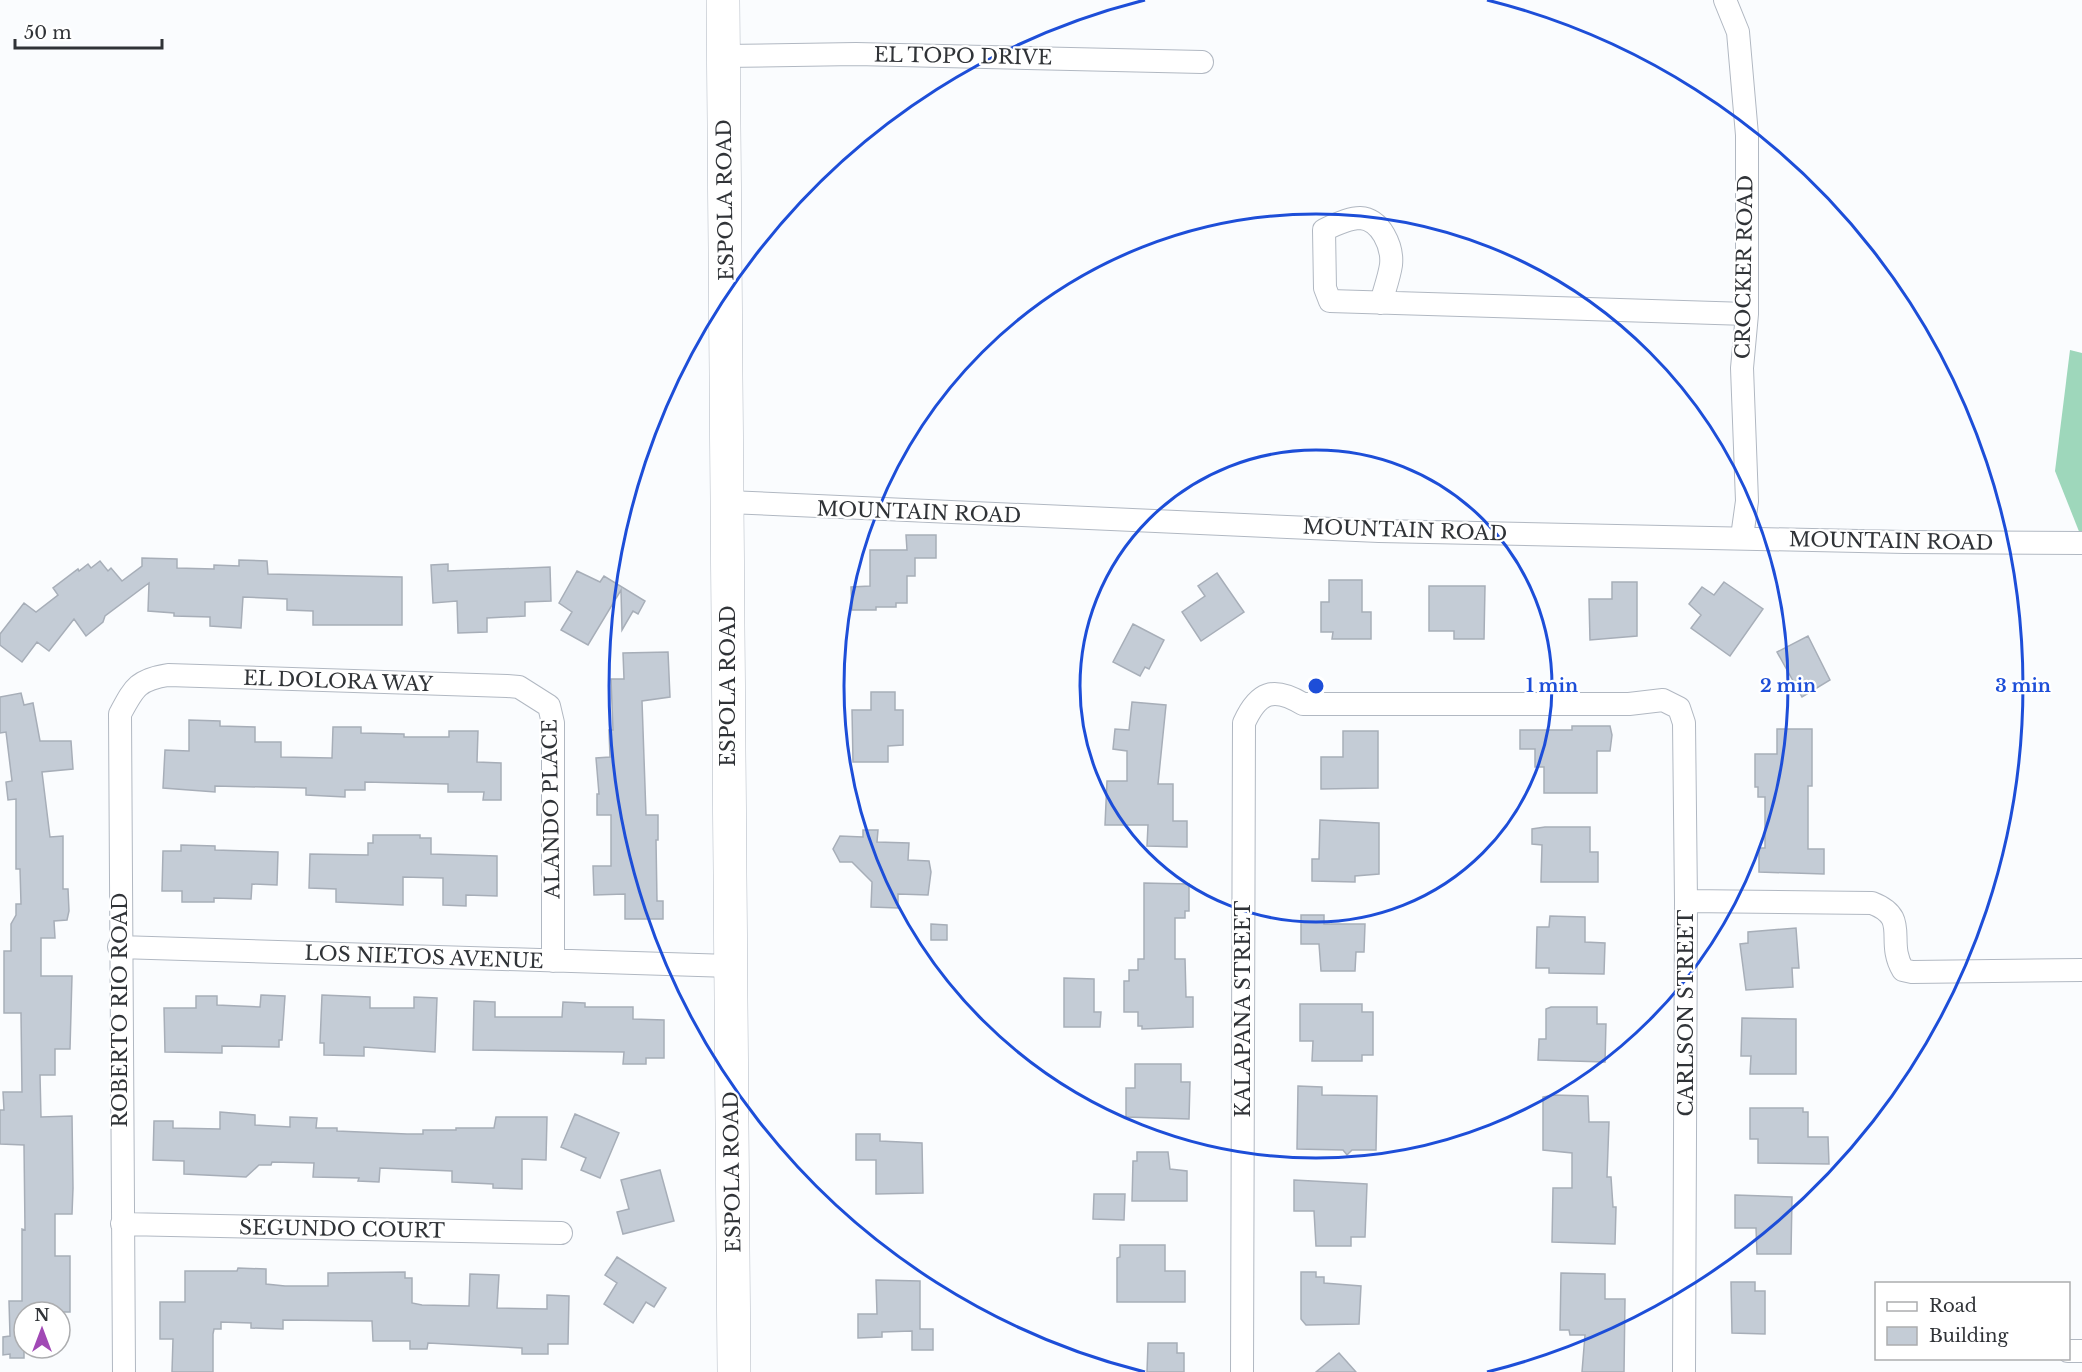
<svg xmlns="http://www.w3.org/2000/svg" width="2082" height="1372" viewBox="0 0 2082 1372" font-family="'Libre Baskerville',serif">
	<rect width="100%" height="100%" fill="#fafcfe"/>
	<path fill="#9ed7bb" d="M2070 350 2082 353V539L2055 471Z"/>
	<path fill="#c4ccd6" stroke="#a7aeb8" stroke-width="1.5" d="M906 535H936V558H915V576H907V603H896V607H876V610H852L851 587 870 586V550H907Z
		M142 558 177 559V568L214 569V565L239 566V560L267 561 268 574 402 577V625H313V611L287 610V599L243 597 241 628 210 626V617L174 616V613L148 611 149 583 105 616 103 622 86 636 74 619 49 651 37 642 22 662 0 645V634L24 603 36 612 58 595 53 588 78 569 79 571 88 564 91 568 100 561 108 571 111 568 122 581 142 566Z
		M448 564V571L550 567 551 601 525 602V616L487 618V632L458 633 457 601 433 603 431 565Z
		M577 571 600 582 604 576 645 601 638 614 633 611 622 630 621 590 588 645 561 630 572 612 559 603Z
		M1217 573 1244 612 1201 641 1182 612 1205 596 1198 586Z
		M1329 580H1362V612H1371V639H1332L1333 632H1321V602H1329Z
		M1612 582H1637V636L1590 640 1589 599H1612Z
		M1724 582 1763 609 1730 656 1691 628 1701 615 1689 604 1702 587 1714 595Z
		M1429 586H1485L1484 639H1454V631H1429Z
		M1133 624 1164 640 1149 669 1145 667 1140 676 1113 662Z
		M1808 636 1830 680 1802 697 1777 652Z
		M668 652 670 697 642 701 646 815H658V840H656L657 901H663V919H625V894L594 895 593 866H611V815H597V794H599L596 758 610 757 609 730H613L611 679H624L623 653Z
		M871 692H895V710H903V745L888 746V762H853L852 710H871Z
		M21 693 24 705 33 703 40 741H71L73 769 42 772 50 837 63 836V889H68L69 911 67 920 54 921 55 938H41V976H72L70 1049H55V1075H40L41 1117 72 1116 73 1188 72 1214H55V1256H70V1312H24V1358H10V1354L3 1355V1337L10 1336 9 1301H22V1229L25 1230 24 1145 0 1144V1110H4L3 1092H22L21 1013H4V951H11V924L16 915V904H21L20 869H16V799L8 800 6 782 12 781 6 732 0 733V697Z
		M1132 702 1166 705 1158 784H1173V821H1187V847L1147 846 1148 825H1105L1107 781H1127V751L1113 749 1115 729 1129 730Z
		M189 720 220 721V726L255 727V742H281V757L332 758 333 727H361V733L404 734V737H449V731H478L477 762 501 763V800H483L484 792H448V784L365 782V790H345V797L306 795V788L215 786V792L163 788 165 750 189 751Z
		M1572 726H1610L1612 735 1610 751H1597V793H1544V767H1535V749H1520V730H1572Z
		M1777 729H1812V786H1808V849H1824V874L1759 872V848H1765V797H1758V787H1755V754H1777Z
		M1343 731H1378V788L1321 789V757H1343Z
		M1320 820 1379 823V874L1355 876V882L1312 881V859H1319Z
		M1545 827H1590V852H1598V882H1541L1542 845 1532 844V829Z
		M863 830H878L877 842 909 843 908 860 929 861 931 872 928 895 898 894V908L871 907 872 882 852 862H840L833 849 840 836 863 837Z
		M373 835H420V838H431V854L497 856V896L466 895V906L443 905V878L403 877V905L336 902V889L309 888 310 854 368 855V843H373Z
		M181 845 215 846V850L278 852 277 885 252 884 251 899 214 898V902H182V891H162L163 851H181Z
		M1144 883 1189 884V911H1185V918H1175V959H1185L1186 997H1193V1027L1142 1029V1026H1138V1012H1124V981H1129V970H1138V959H1144Z
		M1301 915H1324V924H1365L1364 952H1356L1355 971H1321L1319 944H1301Z
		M1550 916 1585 917V942L1605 943 1604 974 1549 973V968H1536L1537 927H1549Z
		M931 924 947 925V940H931Z
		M1796 928 1799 968H1792L1793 987 1746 990 1740 944 1748 943V932Z
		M1064 978 1094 979V1012H1101L1100 1027H1064Z
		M261 995 285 996 282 1040H279V1047L222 1046V1053L165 1052 164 1008H196V996H217V1005L260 1007Z
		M322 995 370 997V1008H414V997L437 998 435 1052 364 1047V1056L324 1055V1043H320Z
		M474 1001 495 1002V1017H562L563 1002 585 1003V1007H633V1019L664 1020V1058H646V1064H623L624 1052 473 1050Z
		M1300 1004H1362V1012H1373V1055H1362V1061H1312L1313 1041H1300Z
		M1551 1007H1597V1024H1606L1605 1062 1538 1060 1539 1039H1546V1009Z
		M1742 1018 1796 1019V1074H1750L1751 1056H1741Z
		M1135 1064H1181V1082H1190L1189 1119 1126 1117V1088H1135Z
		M1298 1086 1322 1087V1095L1377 1096 1376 1150H1352L1347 1155 1343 1150 1297 1149Z
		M1553 1095 1588 1096 1589 1122H1609L1607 1177H1611L1613 1207H1616L1615 1244 1552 1242 1553 1188H1572V1153L1543 1150V1097Z
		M1750 1108H1803V1112H1808V1137H1828L1829 1164 1758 1163V1139H1750Z
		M220 1112 255 1115V1125L290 1127V1117L317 1118 316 1128H337V1131L407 1134H423V1130H456V1128H494L496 1117H547L546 1160 522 1159V1189L493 1188V1184L452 1182V1171L380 1168 379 1182 358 1181 359 1178 313 1177 314 1163 272 1162 271 1165H259L246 1177 184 1174V1161L153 1160 154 1121H173V1128L220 1129Z
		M575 1114 619 1133 600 1178 581 1170 586 1158 561 1147Z
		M856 1134H880V1141L922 1143 923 1193 876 1194V1160H856Z
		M1137 1152H1168L1170 1169 1187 1171V1201H1132L1133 1161H1137Z
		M660 1170 674 1221 623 1234 617 1212 629 1209 621 1180Z
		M1294 1180 1367 1184 1365 1237H1351V1246H1316L1314 1211H1294Z
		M1094 1194H1125L1124 1220 1093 1219Z
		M1735 1195 1792 1197 1791 1254H1757L1756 1228H1735Z
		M1120 1245H1165V1271H1185V1302H1117V1258L1120 1257Z
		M617 1257 666 1288 654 1307 646 1302 633 1323 604 1304 617 1283 605 1275Z
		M238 1268 266 1269V1284L285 1286H328V1273L405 1272V1278H412V1303L422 1305 469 1306 470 1274 499 1275 497 1308 547 1309V1295L569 1296 568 1344H548V1354H522V1348L428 1343 427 1349H410V1341H373L372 1321 283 1320V1329L251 1328V1323L221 1322V1329H214L213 1334V1372H172L173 1339H160V1302H185V1271H237Z
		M1301 1272H1316V1277H1324V1283L1361 1286 1359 1324 1306 1325 1301 1319Z
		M1561 1273 1605 1274V1299H1625L1624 1372H1582L1585 1335H1570L1569 1330H1560Z
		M876 1280 920 1281V1329H933V1350H912V1331L882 1332V1337L858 1338V1314H877Z
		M1731 1282H1755V1291H1765V1334L1732 1333Z
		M1148 1343H1177V1353H1184V1372H1147Z
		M1339 1353 1356 1372H1316Z"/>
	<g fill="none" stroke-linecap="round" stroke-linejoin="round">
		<g stroke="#b1b8c2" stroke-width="24">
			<path id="minor" d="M1725 0 1738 32 1747 135V314L1742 368 1747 501 1742 537
				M723 56 856 54 1202 62
				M1381 303C1384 291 1389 278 1391 265 1393 247 1381 219 1360 218 1349 218 1334 225 1324 230L1325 288 1330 301 1747 314
				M728 502 1379 531 1905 542 2082 543
				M1686 901 1872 903C1911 918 1885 940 1903 970L1912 972 2082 970
				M119 947 730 966
				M122 1224 561 1233
				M2068 1351H2082
				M124 1372 120 714C134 688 137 680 168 675L507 686 519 687 549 706 553 723V961
				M1242 1372 1244 723C1258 692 1273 686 1303 704H1629L1663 700 1679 708 1684 723 1686 901 1684 1372"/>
		</g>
		<g stroke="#b1b8c2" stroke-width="34">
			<path id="secondary" d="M723 0 734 1372"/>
		</g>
		<use href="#minor" stroke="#fff" stroke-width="22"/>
		<use href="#secondary" stroke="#fff" stroke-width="33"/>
	</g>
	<g fill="none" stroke="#1d4ed8" stroke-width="3">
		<circle cx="1316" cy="686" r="236"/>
		<circle cx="1316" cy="686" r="472"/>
		<path d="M1145 1372A707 707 0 0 1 1145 0M1487 0A707 707 0 0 1 1487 1372"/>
	</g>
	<g text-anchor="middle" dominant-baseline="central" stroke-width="4.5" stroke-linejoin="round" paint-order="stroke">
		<g font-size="20" fill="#303337" stroke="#fff">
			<text transform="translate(963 56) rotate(1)">EL TOPO DRIVE</text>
			<text transform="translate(725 200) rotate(-91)">ESPOLA ROAD</text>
			<text transform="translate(1744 267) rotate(-89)">CROCKER ROAD</text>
			<text transform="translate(919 512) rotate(2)">MOUNTAIN ROAD</text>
			<text transform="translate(1405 530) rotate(2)">MOUNTAIN ROAD</text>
			<text transform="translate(1891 541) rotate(1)">MOUNTAIN ROAD</text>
			<text transform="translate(338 681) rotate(2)">EL DOLORA WAY</text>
			<text transform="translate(728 686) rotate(-90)">ESPOLA ROAD</text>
			<text transform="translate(551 809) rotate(-91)">ALANDO PLACE</text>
			<text transform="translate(424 957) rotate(2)">LOS NIETOS AVENUE</text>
			<text transform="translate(1243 1009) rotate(-90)">KALAPANA STREET</text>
			<text transform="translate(120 1010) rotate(-90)">ROBERTO RIO ROAD</text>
			<text transform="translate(1686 1013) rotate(-90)">CARLSON STREET</text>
			<text transform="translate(732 1172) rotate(-91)">ESPOLA ROAD</text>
			<text transform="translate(342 1229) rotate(1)">SEGUNDO COURT</text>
		</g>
	</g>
	<circle cx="1316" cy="686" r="9" fill="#1d4ed8" stroke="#fff" stroke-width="3"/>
	<g font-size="18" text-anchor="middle" font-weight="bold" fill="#1d4ed8" stroke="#fff" stroke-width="4.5" stroke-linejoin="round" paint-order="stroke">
		<text x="1552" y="692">1 min</text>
		<text x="1788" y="692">2 min</text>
		<text x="2023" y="692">3 min</text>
	</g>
	<rect x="1875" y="1282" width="195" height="78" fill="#ffffff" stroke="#acadaf" stroke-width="1.5"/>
	<rect x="1887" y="1302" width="30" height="9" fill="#ffffff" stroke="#acadaf" stroke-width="1.5"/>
	<text x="1929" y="1312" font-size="18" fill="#303337">Road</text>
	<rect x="1887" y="1327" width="30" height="18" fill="#c4ccd6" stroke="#acadaf" stroke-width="1.5"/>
	<text x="1929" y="1342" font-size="18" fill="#303337">Building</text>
	<g transform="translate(42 1330)"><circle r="28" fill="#ffffff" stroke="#acadaf" stroke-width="1.5"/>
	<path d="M0-4.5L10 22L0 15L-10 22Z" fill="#a149b5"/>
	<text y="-9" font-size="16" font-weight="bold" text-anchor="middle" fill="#303337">N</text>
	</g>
	<path d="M15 39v9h147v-9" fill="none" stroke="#303337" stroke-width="3"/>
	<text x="24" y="39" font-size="18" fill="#303337" stroke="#ffffff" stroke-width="4.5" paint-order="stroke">50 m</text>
</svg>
